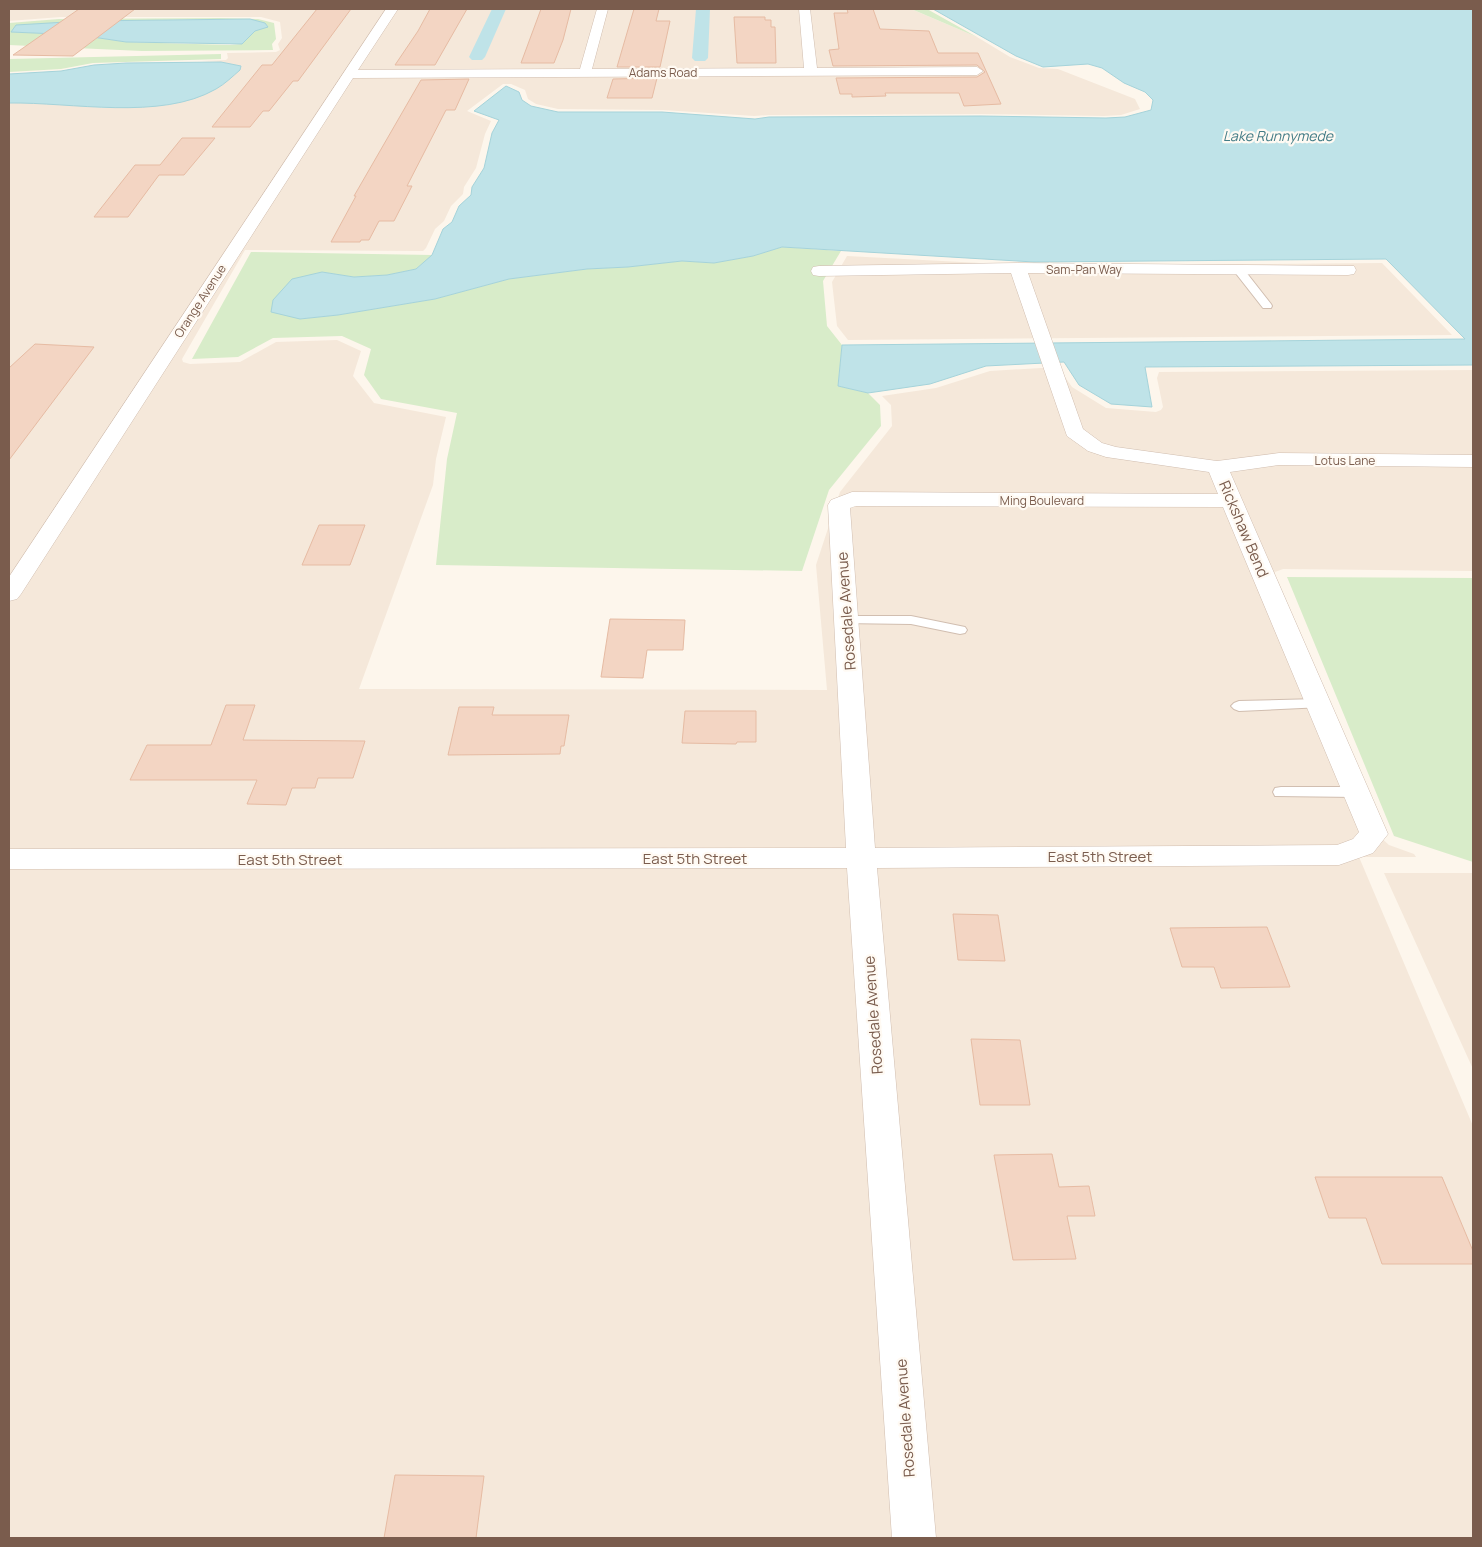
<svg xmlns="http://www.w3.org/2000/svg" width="1482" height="1547" viewBox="0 0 1482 1547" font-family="Manrope,sans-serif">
	<rect width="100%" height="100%" fill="#fdf6ec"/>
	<path fill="#f5e8da" d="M9 9H911L977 37 1010 57 1039 68 1058 69 1135 99 1140 109 1121 115 1104 116 980 114 769 115 754 116 663 110 558 109 536 104 528 99 525 90 511 84H503L467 111 491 121 485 134 476 168 464 187 463 194 451 206 444 221 435 229 426 248 423 251 245 250 182 359 183 362 190 364 240 362 276 342 337 340 361 351 353 376 374 403 446 417 436 459 433 485 359 689 827 690 816 565 840 492 892 426 891 405 882 396 936 388 990 371 1058 367 1072 387 1106 408 1156 412 1161 410 1163 407 1157 378 1159 372 1473 370V571L1283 569 1275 572V576L1379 836 1389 845 1414 854 1416 857H1359L1473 1126V1538H9V103L40 102 104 108 169 105 190 100 216 89 240 70 241 66 221 62 201 61 226 60 228 58 227 53 276 52 280 50 278 44 282 38 280 22 261 17H61L9 21Z
		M847 256 1035 266 1382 263 1452 335 848 340 837 326 832 282Z
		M1384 873H1473V1069Z"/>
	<path fill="#d8ecc9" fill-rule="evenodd" d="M911 9H927L977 37 916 11Z
		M220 18 258 19 274 23 276 39 272 44 273 50 142 51 9 45V23L59 19ZM227 19H250L255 31 242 44 230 45 126 42 79 35 12 32 83 21Z
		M221 54V59L93 63 61 69 9 72V59Z
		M782 247 841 251 823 281 827 326 842 345 838 386 868 393 880 405 881 426 829 490 802 571 436 565 447 459 457 413 381 399 364 375 371 349 342 336 273 338 238 357 192 359 251 252 432 255 416 269 387 275 354 277 322 272 300 319 338 315 435 299 509 279 587 269 628 267 682 261 714 263 753 256Z
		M1287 577 1473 578V862L1394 836Z"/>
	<path fill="#bfe3e8" stroke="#a5d3da" d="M933 9H1473V365L1145 367 1152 407 1111 404 1079 385 1064 362 986 366 930 384 868 393 838 386 842 345 1465 339 1386 259 1034 262 782 247 753 256 714 263 682 261 628 267 587 269 509 279 435 299 338 315 300 319 271 312 273 300 292 279 322 272 354 277 387 275 416 269 432 255 443 229 452 222 459 206 471 195 472 187 484 168 492 133 499 120 474 111 506 86 519 92 522 100 531 106 558 112H662L755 119 769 117 981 116 1106 118 1125 117 1151 110 1153 100 1145 92 1124 83 1102 68 1088 64 1043 67 1016 56Z
		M250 19 265 23 268 27 255 31 242 44 126 42 79 35 11 32 16 25 83 21Z
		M221 62 241 66 240 70C233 76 225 84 216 89 161 121 71 102 9 103V74L61 71 94 65 126 63Z"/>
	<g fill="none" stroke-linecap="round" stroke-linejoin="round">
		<path fill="#bfe3e8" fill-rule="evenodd" d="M492 9H506L485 57 482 60H472L469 57Z
			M696 9H710L708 58 705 61H695L692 58Z"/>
	</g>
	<path fill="#f3d5c3" stroke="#e6bba3" d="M79 9H135L73 56 13 55Z
		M317 9H351L298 81H293L269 111H263L250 127H212L262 65H272Z
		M430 9H467L435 65H395L418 31Z
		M541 9H571L563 40 554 63H521Z
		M634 9H659L656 21H670L660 67H617Z
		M847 9H873L880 29 929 31 938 53H978L1001 104 964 106 959 93H885L886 96 852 97V94H840L836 78 977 77 985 72 977 65 833 66 829 50 839 49 834 13H848Z
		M734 17H765V20H771V27H775L776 63H737Z
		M657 78 652 98H607L613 79Z
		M469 79 455 110H446L407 186H412L394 221H379L369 240H361L360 242H331L356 196H354L421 80Z
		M182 138H215L184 175H159L128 217H94L135 165H160Z
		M35 344 94 347 9 460V368Z
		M319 525H365L350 565H302Z
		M610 619 685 620 683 650H647L643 678 601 677Z
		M226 705H255L243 740 365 741 353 778H318L315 788H292L286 805 247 804 257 780H130L147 745H211Z
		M459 707H494L492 715H569L564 746H561L560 754 448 755Z
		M685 711H756V742H737L736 744 682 743Z
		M953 914 998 915 1005 961 958 960Z
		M1267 927 1290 987 1221 988 1214 967H1182L1170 928Z
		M971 1039 1020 1040 1030 1105H980Z
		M1052 1154 1059 1187 1089 1186 1095 1216H1067L1076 1259 1013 1260 994 1155Z
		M1315 1177H1442L1473 1251V1264H1382L1366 1218H1329Z
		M395 1475 484 1476 476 1538H384Z"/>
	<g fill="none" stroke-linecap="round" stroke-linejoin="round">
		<g stroke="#d1beb0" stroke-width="2">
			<path id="lane" d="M1238 266 1242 267 1271 304 1272 306 1271 308H1263L1234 271 1233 269Z
				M846 616H911L965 627 967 630 965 633 960 634 911 624 841 623 839 620 841 617Z
				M1318 699 1323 701 1326 704 1323 707 1239 711 1234 709 1231 706 1234 703 1239 701Z
				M1281 787H1356L1362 788 1364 792 1362 796 1356 797 1275 796 1273 792 1275 788Z"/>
		</g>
		<g stroke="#d1beb0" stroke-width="1">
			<path id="street" d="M386 9H398L358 70 580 69 597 9H608L592 69 804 68 799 9H810L817 68 977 67 983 71 977 75 353 78 21 594 17 599 9 601V577Z
				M1018 263 1354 266 1356 270 1354 274 1348 275 1028 273 1083 429 1102 443 1116 447 1217 461 1279 453 1473 455V467L1279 465 1230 472 1388 834 1373 853 1339 865 877 868 936 1538H892L847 868 9 869V849L846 848 828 505 831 500 852 492 1218 494 1209 472 1106 457 1088 451 1067 436 1011 273 819 276 813 275 811 271 813 267 819 266ZM856 506 1223 507 1359 832 1353 839 1337 845 875 848 850 508Z"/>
		</g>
		<use href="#lane" fill="#fff" fill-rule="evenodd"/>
		<use href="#street" fill="#fff" fill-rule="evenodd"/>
	</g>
	<g text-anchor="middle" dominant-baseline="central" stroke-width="4.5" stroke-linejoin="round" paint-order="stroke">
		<g font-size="12" fill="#7a5c4d" stroke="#fffaf3">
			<text x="663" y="72">Adams Road</text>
			<text x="1084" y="269">Sam-Pan Way</text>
			<text transform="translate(200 301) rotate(-57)">Orange Avenue</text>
			<text x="1345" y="460">Lotus Lane</text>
			<text x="1042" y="500">Ming Boulevard</text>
		</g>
		<g font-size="14" font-style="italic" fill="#437c86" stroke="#fffaf3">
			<text x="1278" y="135">Lake Runnymede</text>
		</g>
		<g font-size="15" fill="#7a5c4d" stroke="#fffaf3">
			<text transform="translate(1244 529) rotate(67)">Rickshaw Bend</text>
			<text transform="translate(846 611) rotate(-94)">Rosedale Avenue</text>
			<text x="1100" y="856">East 5th Street</text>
			<text x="695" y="858">East 5th Street</text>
			<text x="290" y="859">East 5th Street</text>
			<text transform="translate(873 1015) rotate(-94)">Rosedale Avenue</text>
			<text transform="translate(905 1418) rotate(-94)">Rosedale Avenue</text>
		</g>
	</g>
	<rect width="1482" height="1547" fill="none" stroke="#7a5c4d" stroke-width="20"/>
</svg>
